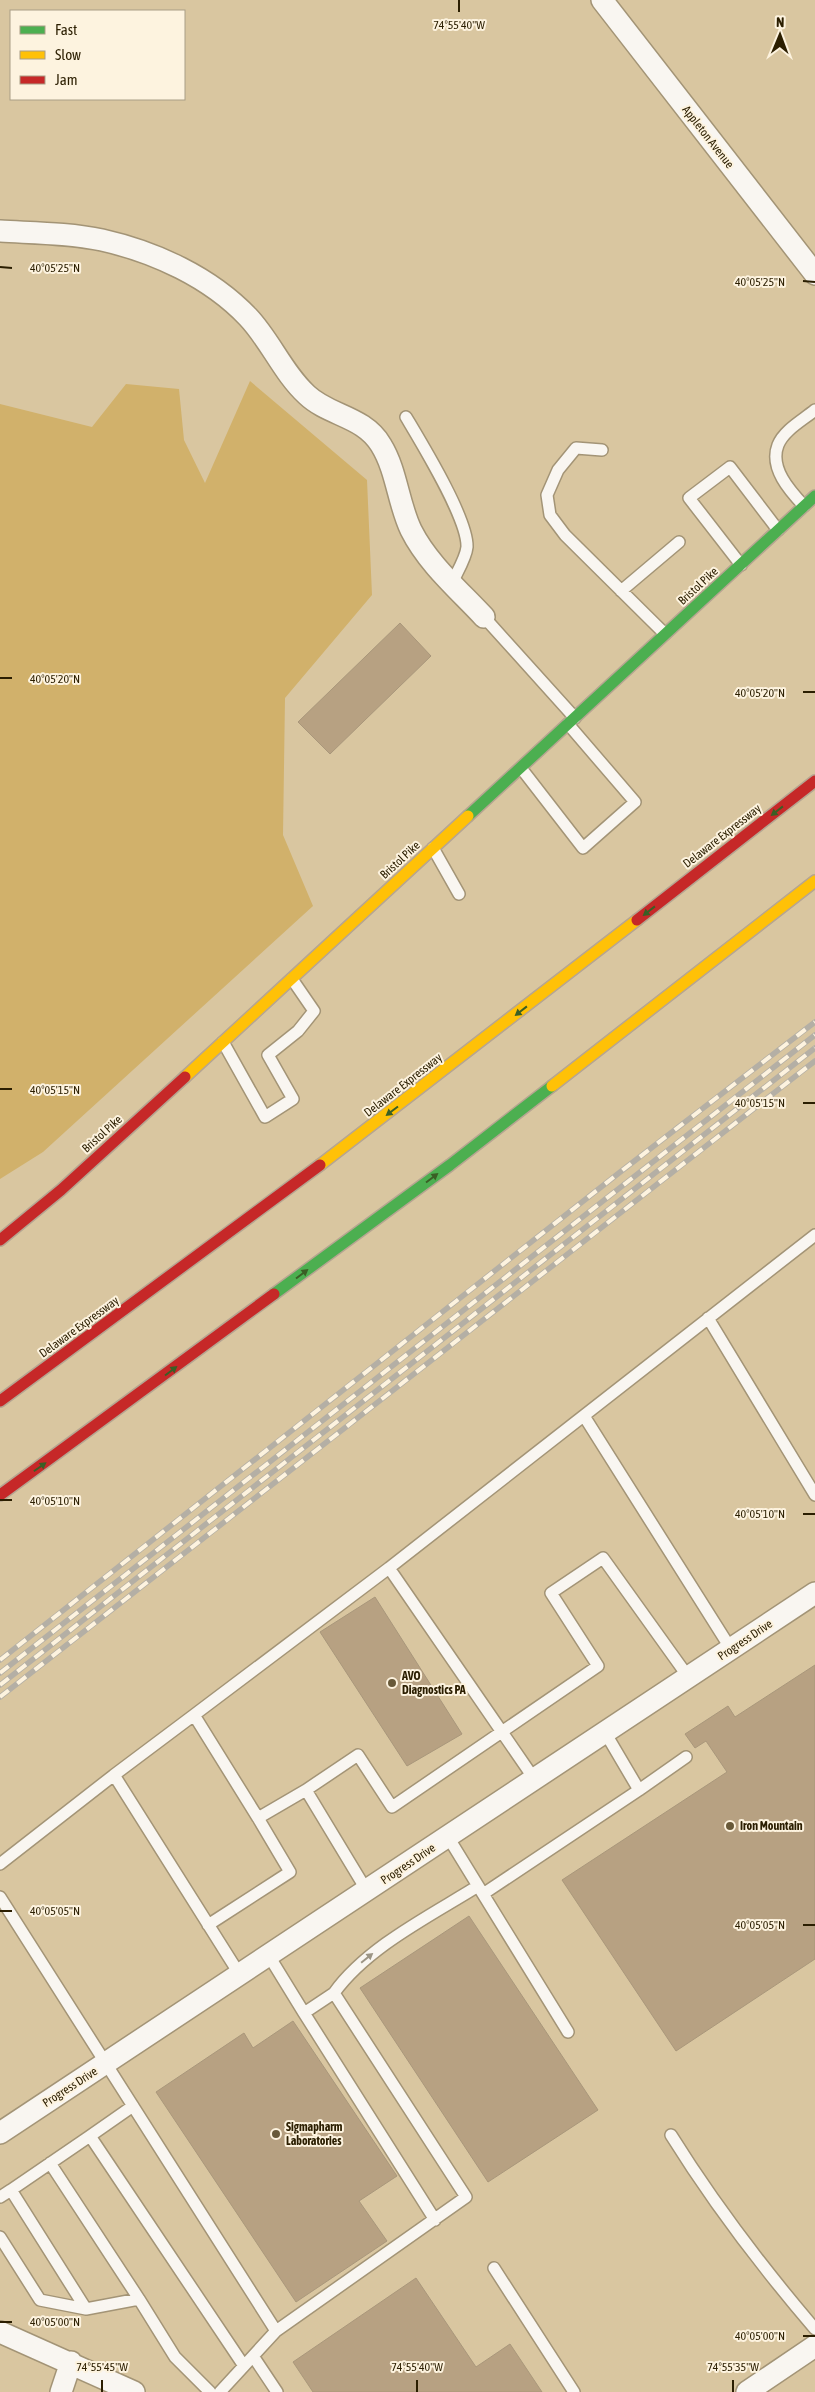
<svg xmlns="http://www.w3.org/2000/svg" width="815" height="2392" viewBox="0 0 815 2392" font-family="'Asap Condensed',sans-serif">
	<rect width="100%" height="100%" fill="#d9c6a0"/>
	<path fill="#d1b16b" d="M250 381 367 480 372 595 285 698 283 835 313 906 43 1152 0 1179V404L92 427 126 384 179 389 184 440 205 483Z"/>
	<path fill="#b7a182" stroke="#a9977b" d="M400 623 431 656 330 754 298 722Z
		M375 1597 462 1734 407 1766 320 1632Z
		M815 1665V1959L676 2051 562 1880 727 1772 706 1741 695 1748 685 1734 728 1706 735 1717Z
		M469 1916 598 2110 488 2182 360 1988Z
		M293 2021 397 2176 359 2201 387 2241 296 2302 156 2092 244 2033 253 2048Z
		M416 2278 476 2367 510 2344 542 2392H313L293 2362Z"/>
	<g fill="none" stroke-linecap="round" stroke-linejoin="round">
		<g stroke="#a39476" stroke-width="14">
			<path id="lane" d="M406 417C422 444 468 519 467 547 466 558 457 572 452 583
				M602 450 576 448 558 470 547 495 550 515 565 535 665 634
				M804 506C790 491 769 468 778 445 784 430 803 420 815 410
				M741 565 689 498 730 467 778 530
				M621 591 679 542
				M484 617 575 718
				M521 768 583 848 635 802 568 724
				M433 848 459 894
				M223 1042 265 1117 293 1099 268 1055 298 1031 314 1011 292 979
				M708 1318 815 1495
				M584 1416 731 1649
				M194 1715 389 1568
				M535 1780 389 1568 815 1235
				M639 1790 686 1757
				M448 1837 483 1894 639 1790 606 1734
				M0 1864 114 1775
				M367 1891 306 1790 358 1755 392 1807 598 1666 551 1593 603 1558 689 1678
				M483 1894 568 2032
				M0 1897 276 2331 220 2392
				M208 1925 290 1872 258 1818
				M269 1956 304 2013 334 1993 466 2197 276 2331
				M240 1975 114 1775 194 1715 258 1818 306 1790
				M334 1993C367 1947 430 1916 478 1886
				M304 2013 435 2220
				M133 2106 90 2136 244 2366
				M671 2135C714 2204 762 2267 815 2329
				M90 2136 11 2190 86 2309 139 2299 175 2357 210 2392
				M50 2163 139 2299
				M0 2197 11 2190
				M0 2237 40 2300 86 2309
				M494 2268 574 2392
				M253 2356 277 2392"/>
		</g>
		<g stroke="#a39476" stroke-width="24">
			<path id="street" d="M602 0 815 274
				M0 231C34 233 69 233 102 240 155 252 210 277 248 317 270 340 283 373 307 395 329 416 364 416 381 445 397 471 398 503 411 530 428 564 459 590 484 617
				M0 2133 815 1593
				M0 2332 134 2392
				M61 2392 71 2362
				M747 2392 815 2346"/>
		</g>
		<g stroke="#b6a591" stroke-width="14">
			<path id="fast" d="M468 816 815 496
				M274 1294 450 1165 552 1086"/>
		</g>
		<g stroke="#b6a591" stroke-width="14">
			<path id="slow" d="M185 1077 468 816
				M552 1086 815 881
				M320 1165 637 920"/>
		</g>
		<g stroke="#b6a591" stroke-width="14">
			<path id="jam" d="M637 920 815 781
				M0 1240 61 1190 185 1077
				M0 1401 320 1165
				M0 1495 274 1294"/>
		</g>
		<use href="#lane" stroke="#f9f6f1" stroke-width="11"/>
		<use href="#street" stroke="#f9f6f1" stroke-width="21"/>
		<use href="#fast" stroke="#4caf50" stroke-width="11"/>
		<use href="#slow" stroke="#ffc107" stroke-width="11"/>
		<use href="#jam" stroke="#c62828" stroke-width="11"/>
		<g stroke="#b4afa5" stroke-width="5.5">
			<path id="rail" d="M0 1660 624 1169 815 1022
				M0 1673 815 1035
				M0 1685 815 1048
				M0 1697 815 1061"/>
		</g>
		<use href="#rail" stroke="#fdf3df" stroke-width="4" stroke-dasharray="11" stroke-linecap="butt"/>
	</g>
	<defs><path id="oneway-solid" d="M-6-.8H1V-3.2L6.5 0L1 3.2V.8H-6Z" transform="scale(1.25)"/></defs>
	<g fill="#3a5f25">
		<use href="#oneway-solid" transform="translate(777 811) rotate(142)"/>
		<use href="#oneway-solid" transform="translate(649 911) rotate(142)"/>
		<use href="#oneway-solid" transform="translate(521 1011) rotate(142)"/>
		<use href="#oneway-solid" transform="translate(392 1111) rotate(143)"/>
		<use href="#oneway-solid" transform="translate(432 1178) rotate(-37)"/>
		<use href="#oneway-solid" transform="translate(302 1274) rotate(-37)"/>
		<use href="#oneway-solid" transform="translate(171 1371) rotate(-37)"/>
		<use href="#oneway-solid" transform="translate(40 1467) rotate(-35)"/>
	</g>
	<use fill="#9c9585" href="#oneway-solid" transform="translate(367 1958) rotate(-39)"/>
	<path fill="none" stroke="#2b1e01" stroke-width="2" d="M459 12V0M0 267 12 268M803 281 815 282M0 678H12M803 692H815M0 1089H12M803 1103H815M0 1500H12M803 1514H815M0 1911H12M803 1925H815M0 2322H12M803 2336H815M102 2392V2380M417 2392V2380M733 2392V2380"/>
	<g fill="#685939" stroke="#fdf3df" stroke-width="2">
		<circle cx="392" cy="1683" r="5"/>
		<circle cx="730" cy="1826" r="5"/>
		<circle cx="276" cy="2134" r="5"/>
	</g>
	<g text-anchor="middle" dominant-baseline="central" stroke-width="4" stroke-linejoin="round" paint-order="stroke">
		<g font-size="12" fill="#2b1e01" stroke="#fdf3df">
			<text transform="translate(708 137) rotate(52)">Appleton Avenue</text>
			<text transform="translate(698 586) rotate(-43)">Bristol Pike</text>
			<text transform="translate(722 836) rotate(-38)">Delaware Expressway</text>
			<text transform="translate(400 860) rotate(-43)">Bristol Pike</text>
			<text transform="translate(403 1085) rotate(-38)">Delaware Expressway</text>
			<text transform="translate(102 1134) rotate(-42)">Bristol Pike</text>
			<text transform="translate(79 1327) rotate(-36)">Delaware Expressway</text>
			<text transform="translate(745 1640) rotate(-34)">Progress Drive</text>
			<text transform="translate(408 1864) rotate(-34)">Progress Drive</text>
			<text transform="translate(70 2087) rotate(-33)">Progress Drive</text>
		</g>
		<g font-size="12" font-weight="bold" fill="#2b1e01" stroke="#fdf3df" text-anchor="start">
			<text x="402" y="1676">AVO<tspan x="402" dy="14">Diagnostics PA</tspan></text>
			<text x="740" y="1826">Iron Mountain</text>
			<text x="286" y="2127">Sigmapharm<tspan x="286" dy="14">Laboratories</tspan></text>
		</g>
	</g>
	<g font-size="12" text-anchor="middle" fill="#2b1e01" stroke="#fdf3df" stroke-width="4" stroke-linejoin="round" paint-order="stroke">
		<text x="459" y="29">74°55'40"W</text>
		<text x="55" y="272">40°05'25"N</text>
		<text x="760" y="286">40°05'25"N</text>
		<text x="55" y="683">40°05'20"N</text>
		<text x="760" y="697">40°05'20"N</text>
		<text x="55" y="1094">40°05'15"N</text>
		<text x="760" y="1107">40°05'15"N</text>
		<text x="55" y="1505">40°05'10"N</text>
		<text x="760" y="1518">40°05'10"N</text>
		<text x="55" y="1915">40°05'05"N</text>
		<text x="760" y="1929">40°05'05"N</text>
		<text x="55" y="2326">40°05'00"N</text>
		<text x="760" y="2340">40°05'00"N</text>
		<text x="102" y="2371">74°55'45"W</text>
		<text x="417" y="2371">74°55'40"W</text>
		<text x="733" y="2371">74°55'35"W</text>
	</g>
	<rect x="10" y="10" width="175" height="90" fill="#fdf3df" stroke="#a99e86"/>
	<rect x="20" y="26" width="25" height="8" fill="#4caf50" stroke="#a99e86"/>
	<text x="55" y="35" font-size="15" fill="#2b1e01">Fast</text>
	<rect x="20" y="51" width="25" height="8" fill="#ffc107" stroke="#a99e86"/>
	<text x="55" y="60" font-size="15" fill="#2b1e01">Slow</text>
	<rect x="20" y="76" width="25" height="8" fill="#c62828" stroke="#a99e86"/>
	<text x="55" y="85" font-size="15" fill="#2b1e01">Jam</text>
	<g transform="translate(780 35) rotate(1)" stroke="#fdf3df" stroke-width="4" paint-order="stroke">
	<path d="M0-4L9 19L0 12L-9 19Z" fill="#2b1e01"/>
	<text y="-8" font-size="14" font-weight="bold" text-anchor="middle" fill="#2b1e01">N</text>
	</g>
</svg>
